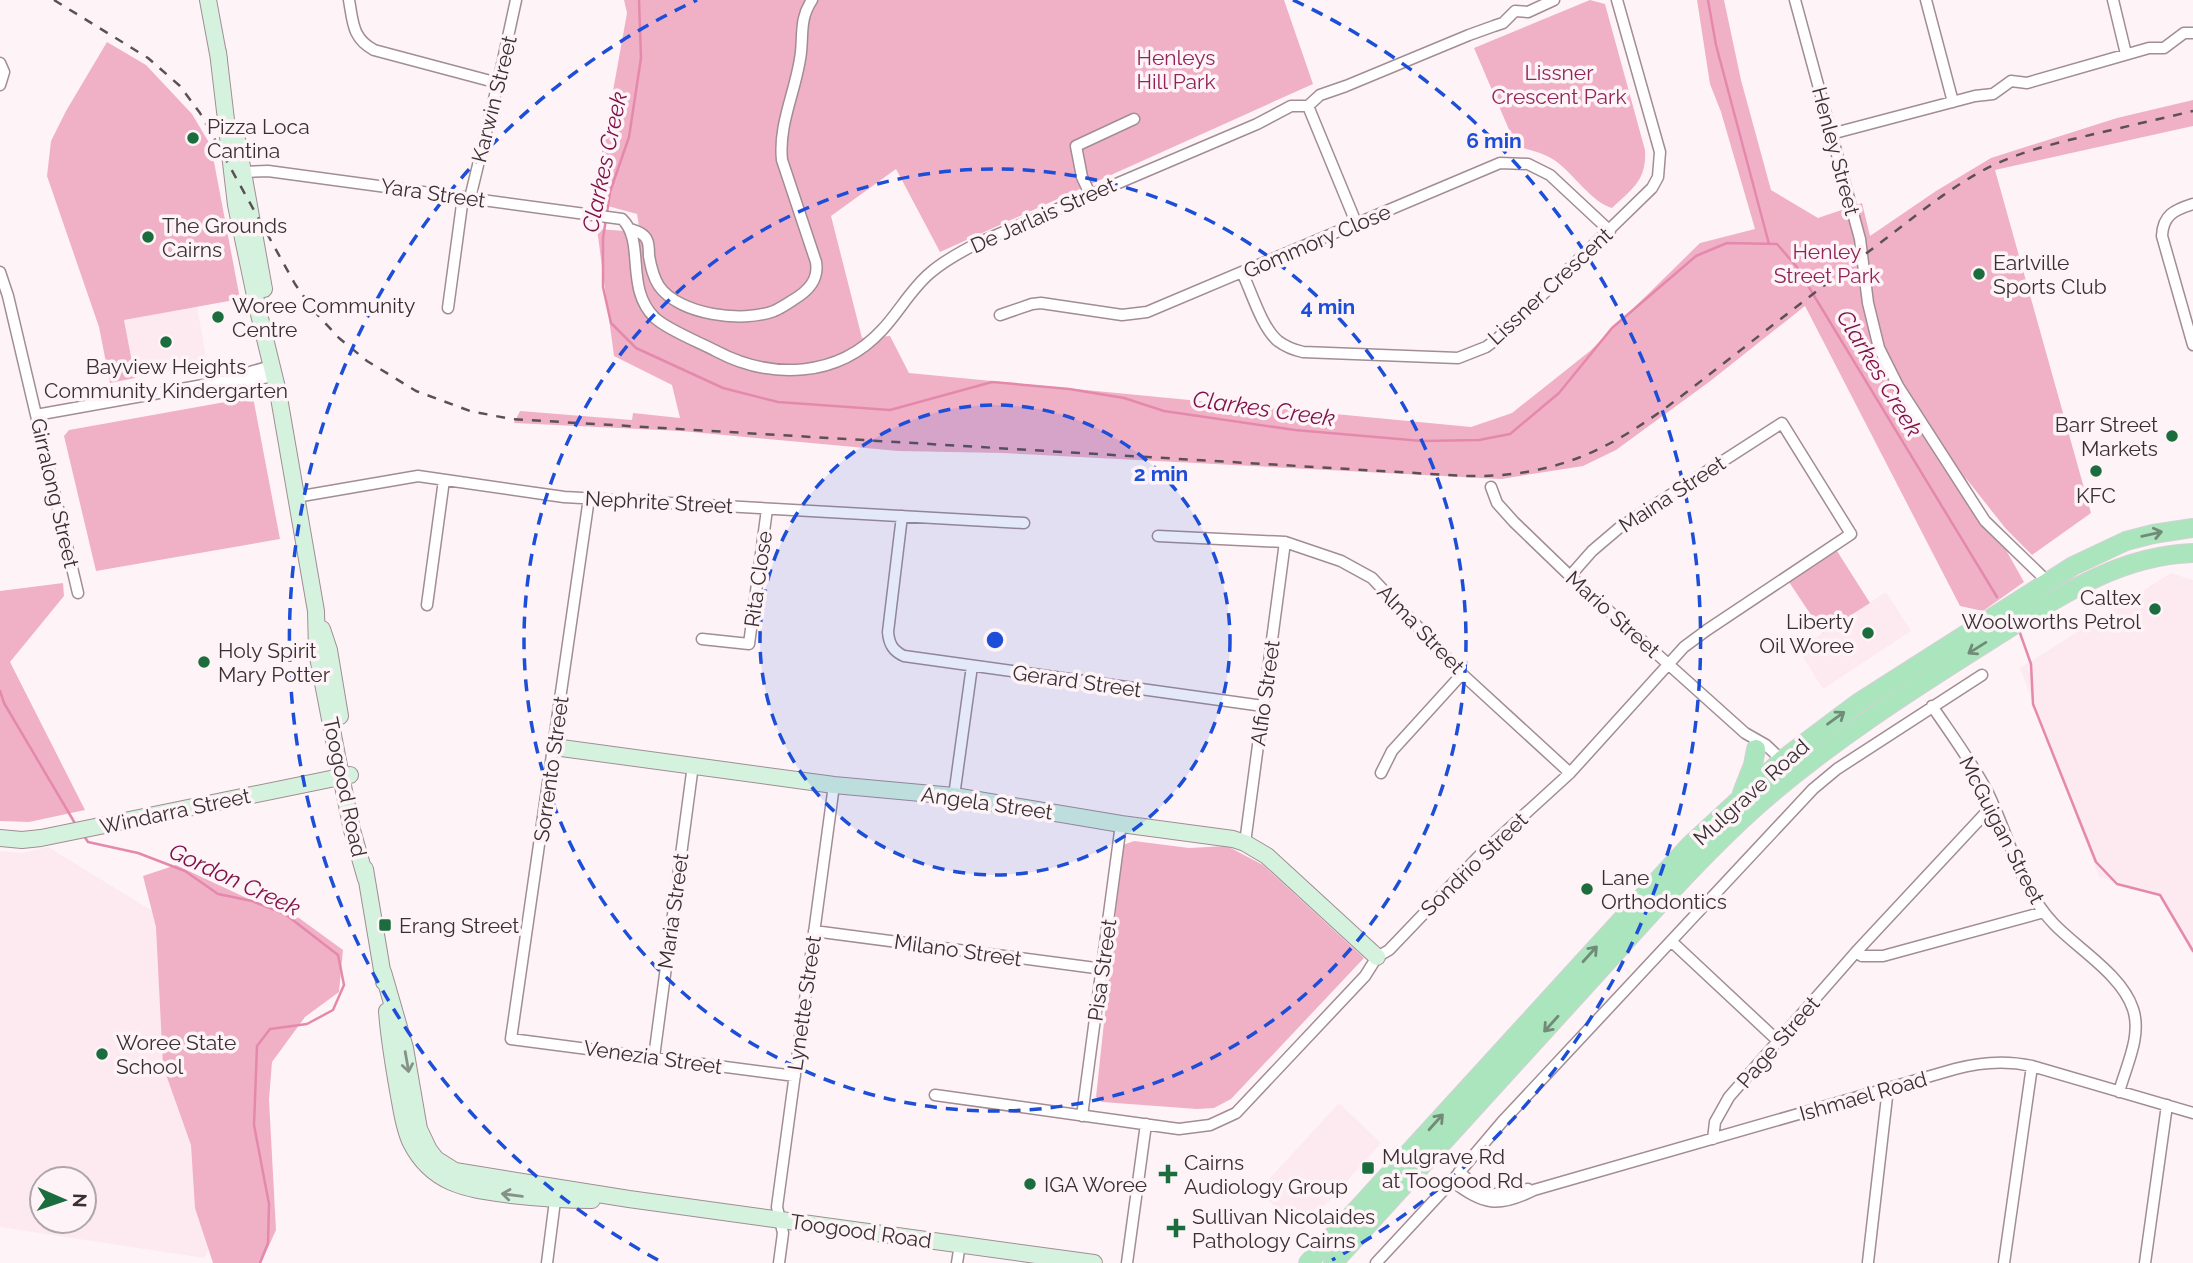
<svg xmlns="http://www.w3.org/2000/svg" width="2193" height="1263" viewBox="0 0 2193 1263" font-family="Raleway,sans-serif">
	<rect width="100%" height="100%" fill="#fef4f7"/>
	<path fill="#fde9f0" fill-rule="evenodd" d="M197 306 207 364 135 378 124 320Z
		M2171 573 2193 580V955L2162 897 2099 877 2020 668Z
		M1886 592 1911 631 1823 689 1798 649Z
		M48 847 182 929 232 1208 204 1258 0 1227V851L22 853ZM42 1179H84V1221H42Z
		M1339 1103 1381 1143 1302 1231 1258 1191Z"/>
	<path fill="#f0b1c7" d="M624 0H1284L1313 84 940 252 896 169 831 216 862 338 890 336 909 373 1471 427 1512 413 1590 351 1700 243 1755 229 1721 112 1710 84 1697 0H1724L1741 80 1771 190 1818 218 1862 203 1870 236 1936 191 1991 158 2117 118 2193 100V126L1995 170 2091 513 2032 555 2006 529 1965 477 2024 582 1983 611 1960 606 1805 306 1709 382 1616 450 1583 466 1501 479 1002 453 898 451 681 431 514 423 520 411 632 420 633 413 680 418 672 385 614 356 597 229 640 232 637 214 593 202 627 13Z
		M1590 0 1605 4 1645 150C1647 180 1632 189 1612 208 1593 203 1573 174 1557 162 1545 153 1530 150 1516 146L1474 48Z
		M107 42 146 65 192 114 211 146 240 299 124 320 135 378 110 383 99 327 47 176 51 141 66 111Z
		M253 397 280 539 96 571 64 436 69 430Z
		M1837 551 1870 603 1823 633 1789 582Z
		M63 583 64 596 10 662 85 810 29 822 0 821V591Z
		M1134 841 1189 848 1227 846 1263 865 1364 958 1231 1099 1214 1108 1197 1109 1102 1102 1096 1097 1123 845Z
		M176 865 253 901 299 918 343 950 339 992 305 1017 272 1062 269 1100 276 1230 261 1263H213L195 1208 191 1145 163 1066 156 927 143 876Z"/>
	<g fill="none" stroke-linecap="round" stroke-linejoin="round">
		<path stroke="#e589ac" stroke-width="2.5" d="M1708 0 1716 45 1769 244
			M607 213 610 192 629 137 641 58 639 0
			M606 219 603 238V287L611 323 636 348 723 388 778 402 890 410 992 382 1069 389 1124 398 1164 411 1295 430 1422 441 1479 440 1510 434 1559 393 1612 328 1696 256 1727 243 1777 244 1796 266 1997 597
			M2020 633 2031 664 2033 704 2096 862 2117 884 2160 895 2193 951
			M0 691 4 703 76 825
			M84 836 88 842 138 853 185 871 218 894 252 901 285 914 338 955 344 985 333 1010 307 1024 270 1029 257 1046 254 1125 269 1204 268 1243 260 1263"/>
		<g stroke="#a28d94" stroke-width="13">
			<path id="street" d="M349 0C353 22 352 38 374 50L498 83
				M1795 0 1860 239 1868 303 1879 348 1898 386 1985 521 2048 582
				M1926 0 1953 102
				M2113 0 2126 54
				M0 63 4 72 0 85
				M1308 106 1357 225
				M1831 134 1975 96 1993 94 2011 81 2027 83 2149 48H2164L2184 33H2193
				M244 172 268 171 622 219C646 242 624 288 655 318 668 330 699 342 716 351 771 380 838 378 882 330 899 312 911 289 930 273 945 260 962 251 980 242L1257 124 1291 106H1308L1320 95 1346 86 1469 35 1494 26 1503 23 1515 11 1528 12 1554 0
				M1090 194 1082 177 1076 146 1134 119
				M470 198 498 83 516 0
				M2193 204C2174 210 2163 215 2162 236L2193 345
				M630 229C636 231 644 233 647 240 649 244 649 252 649 256 651 267 653 277 659 286 679 315 743 323 774 311 781 308 787 304 793 300 808 291 819 280 816 262L782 160C778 123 797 89 801 52 803 32 800 18 812 0
				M0 272 8 296 78 593
				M1242 272C1251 291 1262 328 1278 341 1286 347 1294 350 1303 352L1458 358 1486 347 1497 339 1652 188 1658 177 1660 152 1617 0
				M448 308 463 197
				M1000 315 1032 304 1041 303 1122 315 1147 312 1500 163 1528 164 1550 175 1610 231
				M237 379 249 381 273 376
				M36 415 237 379 250 372 271 366
				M1491 487 1497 503 1514 522 1570 576 1745 733 1766 745 1786 764
				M296 497 418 476 564 497 1024 523
				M589 498 511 1039 795 1076
				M902 516 888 632C889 644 893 651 904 656L1263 706
				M1158 536 1285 542 1341 561 1372 578 1462 674 1570 773
				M427 605 444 480
				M702 639 749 644 767 509
				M1932 706C1951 734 1971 761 1987 791 2009 835 2019 888 2054 924 2078 949 2122 975 2133 1009 2142 1036 2126 1066 2119 1092
				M1381 773 1392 751 1462 674
				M954 796 972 666
				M1245 843 1285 542
				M814 931 1103 969
				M1671 941 1778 1041
				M1856 952 1862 956H1883L2044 912
				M654 1057 693 765
				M935 1095 1179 1129 1210 1125 1236 1113 1365 976 1377 957 1389 950 1479 856 1570 773 1684 647 1707 630 1851 534 1782 423 1619 528 1592 551 1570 576
				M1082 1116 1121 824
				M1713 1139 1715 1122 1729 1097 1856 952 1993 805
				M1459 1172 1482 1191 1490 1195 1528 1189
				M1452 1181C1484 1205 1498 1208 1534 1190L1955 1069C1981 1062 2005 1060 2032 1066L2193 1113
				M1868 1262 1888 1088
				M547 1263 556 1193
				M779 1263 783 1233 777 1207 834 785
				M957 1263 960 1244
				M1127 1263 1146 1124
				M1376 1263 1452 1181 1502 1122 1813 789 1837 769 1982 675
				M2004 1263 2032 1066
				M2145 1263 2167 1105"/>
		</g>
		<g stroke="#a28d94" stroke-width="18">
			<path id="secondary" d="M208 0 219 59
				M218 52 236 205 258 310 278 392 316 611 317 652 339 766 352 830 366 879
				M237 139 264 289
				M322 629 329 650 340 716
				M554 747 834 785 954 796 1121 824 1233 839 1245 843 1267 856 1377 957
				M0 838 22 840 41 838 350 775
				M365 869 384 982
				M383 972 405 1048 419 1129 429 1150 436 1159 455 1171 629 1199 1094 1263
				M387 1011C389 1040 394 1068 399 1096 402 1112 404 1129 411 1143 433 1186 469 1189 511 1195 538 1198 564 1200 592 1200"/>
		</g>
		<g stroke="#d3d1d2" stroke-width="20">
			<path id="primary" d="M1742 793 1753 765 1756 749
				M1308 1263 1690 845 1782 760 1858 703 2073 566 2126 541 2153 534 2193 528
				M1333 1263C1417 1170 1502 1078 1586 985 1643 923 1697 859 1759 804 1831 741 1911 690 1992 639 2056 599 2114 556 2193 553"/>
		</g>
		<use href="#street" stroke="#fff" stroke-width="10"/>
		<use href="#secondary" stroke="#d4f2de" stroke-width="16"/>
		<use href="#primary" stroke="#aae5be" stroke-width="18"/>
		<path stroke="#5b5154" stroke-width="2.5" stroke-dasharray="9 9" stroke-linecap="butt" d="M54 0 148 58 180 86 200 113 295 284 314 311 339 338 367 361 416 391 470 411 511 419 1465 476C1585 479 1644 425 1733 356 1782 318 1831 280 1880 243 1913 218 1944 192 1980 172 2014 153 2052 144 2090 135 2124 127 2159 119 2193 111"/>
	</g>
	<defs><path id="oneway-shaft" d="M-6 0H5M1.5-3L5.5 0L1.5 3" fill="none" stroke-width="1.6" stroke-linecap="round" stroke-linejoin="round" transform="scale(1.75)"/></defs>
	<g stroke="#728a78">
		<use href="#oneway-shaft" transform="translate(2152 534) rotate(-13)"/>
		<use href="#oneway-shaft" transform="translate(1977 648) rotate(148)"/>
		<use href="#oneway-shaft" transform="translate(1836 718) rotate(-36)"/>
		<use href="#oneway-shaft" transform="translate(1590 954) rotate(-48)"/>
		<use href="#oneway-shaft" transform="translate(1551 1024) rotate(132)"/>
		<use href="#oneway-shaft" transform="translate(1436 1122) rotate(-48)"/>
	</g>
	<g stroke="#869188">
		<use href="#oneway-shaft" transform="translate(407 1062) rotate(80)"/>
		<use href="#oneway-shaft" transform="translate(512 1195) rotate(-173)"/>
	</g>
	<circle cx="995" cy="640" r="235" fill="#1d4ed8" fill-opacity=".12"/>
	<g fill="none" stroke="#1d4ed8" stroke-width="3.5" stroke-dasharray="12 9">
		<circle cx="995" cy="640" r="235"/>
		<circle cx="995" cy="640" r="471"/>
		<path d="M658 1260A706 706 0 0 1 697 0M1293 0A706 706 0 0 1 1332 1260"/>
	</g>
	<g fill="#1c6d3e" stroke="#fef4f7" stroke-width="2.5">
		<circle cx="193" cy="138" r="7"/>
		<circle cx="148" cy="237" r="7"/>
		<circle cx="1979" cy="274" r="7"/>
		<circle cx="218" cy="317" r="7"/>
		<circle cx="166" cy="342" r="7"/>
		<circle cx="2172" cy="436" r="7"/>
		<circle cx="2096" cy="471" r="7"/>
		<circle cx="2155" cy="609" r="7"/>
		<circle cx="1868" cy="633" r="7"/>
		<circle cx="204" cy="662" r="7"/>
		<circle cx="1587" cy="889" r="7"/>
		<rect x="378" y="918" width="14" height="14" rx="3.5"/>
		<circle cx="102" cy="1054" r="7"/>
		<rect x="1361" y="1161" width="14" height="14" rx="3.5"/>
		<path d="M1164.5 1163.5h7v7h7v7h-7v7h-7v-7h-7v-7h7z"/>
		<circle cx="1030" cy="1184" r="7"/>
		<path d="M1172.5 1217.5h7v7h7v7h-7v7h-7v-7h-7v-7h7z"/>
	</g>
	<g text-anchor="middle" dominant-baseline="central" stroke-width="7" stroke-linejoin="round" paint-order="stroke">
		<g font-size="21" fill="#902457" stroke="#fef4f7">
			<text x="1176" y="57">Henleys<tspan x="1176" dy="24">Hill Park</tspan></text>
			<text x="1559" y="72">Lissner<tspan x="1559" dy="24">Crescent Park</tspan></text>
			<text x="1827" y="251">Henley<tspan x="1827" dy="24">Street Park</tspan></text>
		</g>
		<g font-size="21" fill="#393033" stroke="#fef4f7">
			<text transform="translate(494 99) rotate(-76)">Karwin Street</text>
			<text transform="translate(1836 151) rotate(75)">Henley Street</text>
			<text transform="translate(433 193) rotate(8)">Yara Street</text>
			<text transform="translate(1043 215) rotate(-24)">De Jarlais Street</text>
			<text transform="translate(1317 241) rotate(-23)">Gommory Close</text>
			<text transform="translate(1550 286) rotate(-43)">Lissner Crescent</text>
			<text transform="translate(55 493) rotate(77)">Girralong Street</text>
			<text transform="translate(1672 494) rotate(-33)">Maina Street</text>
			<text transform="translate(659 502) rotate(3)">Nephrite Street</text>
			<text transform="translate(758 579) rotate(-82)">Rita Close</text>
			<text transform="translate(1613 614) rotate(42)">Mario Street</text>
			<text transform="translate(1421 629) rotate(46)">Alma Street</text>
			<text transform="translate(1077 681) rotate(8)">Gerard Street</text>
			<text transform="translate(1265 693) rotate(-82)">Alfio Street</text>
			<text transform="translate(551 769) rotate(-82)">Sorrento Street</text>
			<text transform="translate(345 787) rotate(78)">Toogood Road</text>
			<text transform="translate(1751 792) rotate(-42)">Mulgrave Road</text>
			<text transform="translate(987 803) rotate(8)">Angela Street</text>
			<text transform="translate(175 811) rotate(-12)">Windarra Street</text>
			<text transform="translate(2002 830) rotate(63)">McGuigan Street</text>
			<text transform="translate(1474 864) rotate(-44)">Sondrio Street</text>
			<text transform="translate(673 911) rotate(-82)">Maria Street</text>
			<text transform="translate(958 950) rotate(8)">Milano Street</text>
			<text transform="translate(1102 970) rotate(-82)">Pisa Street</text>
			<text transform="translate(804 1003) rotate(-82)">Lynette Street</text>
			<text transform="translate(1778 1042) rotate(-49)">Page Street</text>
			<text transform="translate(653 1057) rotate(8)">Venezia Street</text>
			<text transform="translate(1863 1096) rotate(-16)">Ishmael Road</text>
			<text transform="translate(861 1231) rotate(8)">Toogood Road</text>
		</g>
		<g font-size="21" fill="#393033" stroke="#fef4f7" text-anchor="start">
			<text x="207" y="126">Pizza Loca<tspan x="207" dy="24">Cantina</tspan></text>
			<text x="162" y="225">The Grounds<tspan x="162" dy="24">Cairns</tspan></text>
			<text x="1993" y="262">Earlville<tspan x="1993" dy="24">Sports Club</tspan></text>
			<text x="232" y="305">Woree Community<tspan x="232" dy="24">Centre</tspan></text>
			<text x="166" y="366" text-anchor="middle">Bayview Heights<tspan x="166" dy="24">Community Kindergarten</tspan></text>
			<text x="2158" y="424" text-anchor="end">Barr Street<tspan x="2158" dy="24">Markets</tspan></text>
			<text x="2096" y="495" text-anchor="middle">KFC</text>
			<text x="2141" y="597" text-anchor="end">Caltex<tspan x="2141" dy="24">Woolworths Petrol</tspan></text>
			<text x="1854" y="621" text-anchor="end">Liberty<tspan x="1854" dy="24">Oil Woree</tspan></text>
			<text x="218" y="650">Holy Spirit<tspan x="218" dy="24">Mary Potter</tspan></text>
			<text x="1601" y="877">Lane<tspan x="1601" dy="24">Orthodontics</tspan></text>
			<text x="399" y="925">Erang Street</text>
			<text x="116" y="1042">Woree State<tspan x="116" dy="24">School</tspan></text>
			<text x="1382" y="1156">Mulgrave Rd<tspan x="1382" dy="24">at Toogood Rd</tspan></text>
			<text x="1184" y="1162">Cairns<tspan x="1184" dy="24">Audiology Group</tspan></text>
			<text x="1044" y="1184">IGA Woree</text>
			<text x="1192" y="1216">Sullivan Nicolaides<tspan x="1192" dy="24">Pathology Cairns</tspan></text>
		</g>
		<g font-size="23" font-style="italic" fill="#7e1048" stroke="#fef4f7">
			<text transform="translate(604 162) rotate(-78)">Clarkes Creek</text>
			<text transform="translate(1880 373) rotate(59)">Clarkes Creek</text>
			<text transform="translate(1264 408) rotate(8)">Clarkes Creek</text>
			<text transform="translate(235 879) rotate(25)">Gordon Creek</text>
		</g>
	</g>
	<circle cx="995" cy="640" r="10" fill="#1d4ed8" stroke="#fef4f7" stroke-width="3.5"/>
	<g font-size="21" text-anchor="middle" font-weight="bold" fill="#1d4ed8" stroke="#fef4f7" stroke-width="7" stroke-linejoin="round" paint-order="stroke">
		<text x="1494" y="148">6 min</text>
		<text x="1328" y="314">4 min</text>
		<text x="1161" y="481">2 min</text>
	</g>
	<g transform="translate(63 1200) rotate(92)"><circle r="33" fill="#fef4f7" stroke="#afa6a9" stroke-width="2"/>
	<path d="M0-5L12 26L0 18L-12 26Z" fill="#1c6d3e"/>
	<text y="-10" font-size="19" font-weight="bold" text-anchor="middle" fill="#393033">N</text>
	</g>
</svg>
